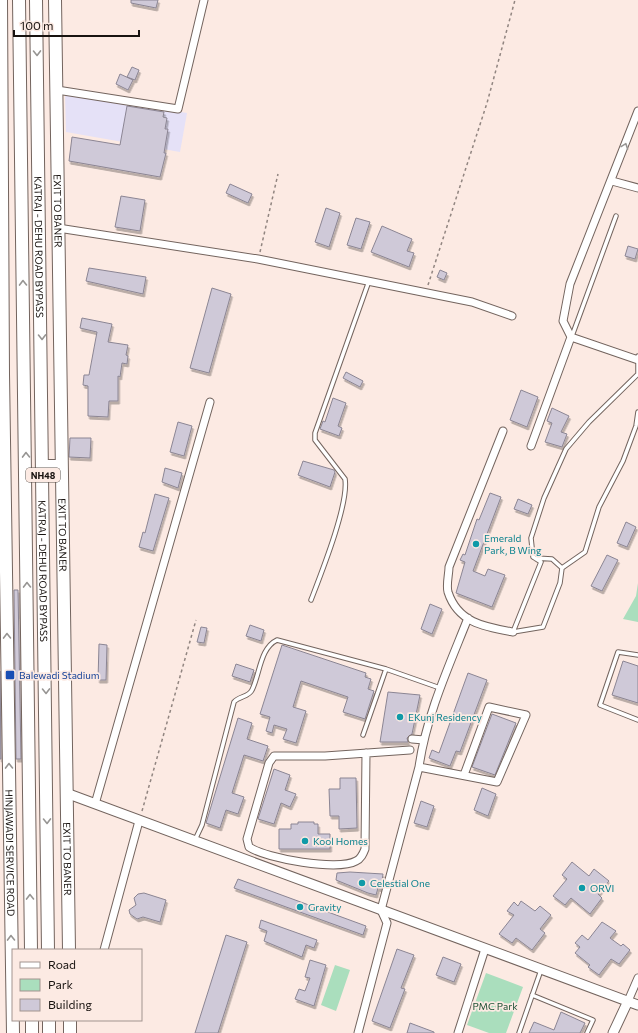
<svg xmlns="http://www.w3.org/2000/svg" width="638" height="1033" viewBox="0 0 638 1033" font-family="Commissioner,sans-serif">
	<defs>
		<filter id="shadow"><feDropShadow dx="1.5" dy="3" stdDeviation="0" flood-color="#0004"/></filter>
	</defs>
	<rect width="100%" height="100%" fill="#fceae3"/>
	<path fill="#e5e1f7" d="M65 93 187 113 180 152 66 132Z"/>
	<path fill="#aadebd" d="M638 583V622L623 619 636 596Z
		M335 965 350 970 336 1011 321 1005Z
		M486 973 523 987 506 1033H489L467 1025Z"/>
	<path fill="#cfc9d8" stroke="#8b8593" filter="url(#shadow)" d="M131 0H158L156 8 131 3Z
		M132 67 139 70 135 80 127 77Z
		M120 74 133 80 128 90 116 84Z
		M127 106 164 112 163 117 167 118 165 129H168L164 153H166L160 177 69 161 72 137 120 145Z
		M230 184 252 194 248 203 226 193Z
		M121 196 145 200 140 231 115 227Z
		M326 208 340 213 329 247 315 242Z
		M356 218 370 222 361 249 347 245Z
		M382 226 412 239 407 251 414 253 409 267 371 252Z
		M628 246 638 249 635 259 625 256Z
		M89 268 146 277 143 294 86 281Z
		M440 270 447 273 444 280 437 277Z
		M212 288 231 294 209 373 190 368Z
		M82 318 112 324 108 342 128 345 126 355 128 356 127 364 122 363 120 377 118 376V401H109L108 417 88 416V386L83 385 84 375H89L97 332 80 328Z
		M346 372 363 381 360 387 343 378Z
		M521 390 538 397 527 427 510 420Z
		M333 398 346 403 338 426 342 428 339 436 320 429 323 421 325 422Z
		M552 408 569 416 561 432 567 434 562 447 545 442 552 423 547 421Z
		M178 422 192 426 184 456 170 452Z
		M70 438H91L90 458 69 457Z
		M303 461 334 470 335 472 330 487 298 475Z
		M165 468 182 473 178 488 162 482Z
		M490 493 501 497 473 571 485 576 488 569 505 575 492 607 456 593 465 562 460 560 463 554 465 555 477 519 479 520Z
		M155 494 169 498 153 551 139 547 143 532 145 533Z
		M518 499 532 505 528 514 514 509Z
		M626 522 636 527 627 547 617 543Z
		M607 555 618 560 602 591 591 586Z
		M14 590H18L21 759H16Z
		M430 604 442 609 432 634 421 629Z
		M250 625 264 630 261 641 246 636Z
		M201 627 207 628 204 643 197 642Z
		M99 644 107 645 106 680H98Z
		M282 645 366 673 365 677 371 679 368 689 374 691 365 719 343 712 348 697 301 681 293 707 306 711 296 743 283 739 287 729 274 725 272 733 266 731 270 717 260 714Z
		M623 661 638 666V703L612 695Z
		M236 664 254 670 250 682 232 676Z
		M0 671 1 759H0Z
		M468 673 487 680 460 752 456 751 450 766 429 758 432 750 439 753Z
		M388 692 420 695 412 734 407 738 408 742H380Z
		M492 714 516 723 495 775 472 767Z
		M238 718 252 723 247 739 268 746 263 761 244 755 232 793 244 797 238 814 226 810 220 828 206 823Z
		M274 769 290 775 285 790 296 794 290 807 281 803 274 824 258 819Z
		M340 778H356L357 828 339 829V816H330L329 789H340Z
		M482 788 496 794 488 816 474 810Z
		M421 801 434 806 427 827 414 823Z
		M298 822H314V824H318V834H330V849H279V829H291V824H298Z
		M572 862 589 876 594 869 609 881 598 894 602 898 590 914 571 898 565 905 553 896 567 879 562 875Z
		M350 872 383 874 381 889 378 888 376 895 368 893 336 880 337 873Z
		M238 879 366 926 363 935 234 888Z
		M144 893 166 900 160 922 143 917 137 919 130 914 129 910 136 905 134 898 138 894Z
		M521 901 535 911 540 906 551 915 540 929 545 933 532 950 516 938 512 943 499 934 514 915 507 911 514 902 518 906Z
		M261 920 317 940 314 948 306 945 302 957 264 941 267 931 259 928Z
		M602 922 616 931 610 938 621 946 623 944 630 950 619 964 611 959 599 975 588 967 590 965 575 953 580 947 575 943 582 935 588 940Z
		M226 935 247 942 218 1033H195Z
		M397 949 414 955 401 988 405 989 390 1028 372 1021Z
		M443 957 461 964 454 982 436 975Z
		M310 960 326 965 314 1006 295 999 299 989 305 991 310 978 305 977Z
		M561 1012 585 1023 580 1033H529L534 1022 554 1030Z
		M410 1023 434 1032V1033H407Z"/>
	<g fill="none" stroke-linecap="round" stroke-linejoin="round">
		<g stroke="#73645e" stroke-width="5.5">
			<path id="service" d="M572 336 616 216
				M638 356V374L589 422 566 449 544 498 531 538 533 557 541 562 513 632 543 627 560 583 562 568 585 552 599 507 623 461 636 426 638 412
				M535 558 552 559 562 568
				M311 600C321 574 349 504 345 479L315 440V433L369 281
				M638 655 618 652 600 705 638 720
				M363 735 386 669
				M195 840 202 825 234 702C239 696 249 697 252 690 260 674 260 648 277 640L386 669 440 688
				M532 995 593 1020 587 1033
				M519 1033 541 970"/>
		</g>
		<g stroke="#73645e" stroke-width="9">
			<path id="minor" d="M57 90 178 109 204 0
				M638 111 570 284 563 321 571 337 638 360
				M612 181 638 188
				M58 228 258 259 472 302 512 316
				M503 431 449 567C449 574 446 585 448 592 458 623 485 627 513 632
				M531 446 571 337
				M412 739 424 740
				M366 753 365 849C363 854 361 859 356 861 338 871 267 859 249 847L247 839 269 763 274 756H325L410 750
				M419 767 497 782 526 715 489 707 464 775
				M95 804 210 402
				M104 950 139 821
				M628 1001 638 978
				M358 1033 387 923 381 910 419 767C426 716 449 666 468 618
				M458 1033 485 949"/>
		</g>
		<g stroke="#73645e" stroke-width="11">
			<path id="tertiary" d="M66 793 638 1005
				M613 1033 628 1001"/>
		</g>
		<g stroke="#73645e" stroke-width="14">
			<g id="primary">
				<path id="s1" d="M1 0 3 374 13 1033"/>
				<path id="s2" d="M55 0 69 950"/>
				<path d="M70 1033V1020"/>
			</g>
		</g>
		<g stroke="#73645e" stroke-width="14">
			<g id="trunk">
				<path d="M19 0 31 950"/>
				<path id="s3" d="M36 0 48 950"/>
				<path d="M43 466H61"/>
				<path d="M32 1020V1033"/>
				<path d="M49 1020V1033"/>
			</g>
		</g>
		<path stroke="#918580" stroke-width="1.5" stroke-dasharray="3 3" stroke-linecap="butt" d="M260 252 278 174
			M428 285 487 103 515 0
			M142 811 196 620"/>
		<use href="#service" stroke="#fff" stroke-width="3.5"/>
		<use href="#minor" stroke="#fff" stroke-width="7"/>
		<use href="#tertiary" stroke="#fff" stroke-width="9"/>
		<use href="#primary" stroke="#fff" stroke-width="12"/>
		<use href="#trunk" stroke="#fff" stroke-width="12"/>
	</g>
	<defs><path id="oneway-chevron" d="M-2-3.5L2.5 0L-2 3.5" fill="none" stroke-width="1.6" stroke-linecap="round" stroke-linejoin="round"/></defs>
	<g stroke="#979593">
		<use href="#oneway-chevron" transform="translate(37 53) rotate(89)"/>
		<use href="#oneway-chevron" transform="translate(625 146) rotate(-70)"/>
		<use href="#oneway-chevron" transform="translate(23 283) rotate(-91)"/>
		<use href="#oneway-chevron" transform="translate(42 337) rotate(89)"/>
		<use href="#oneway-chevron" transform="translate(26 455) rotate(-91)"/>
		<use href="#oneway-chevron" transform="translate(27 585) rotate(-91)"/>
		<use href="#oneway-chevron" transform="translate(7 636) rotate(-91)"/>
		<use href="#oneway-chevron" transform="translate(46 691) rotate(89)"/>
		<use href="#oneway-chevron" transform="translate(9 766) rotate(-91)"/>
		<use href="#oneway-chevron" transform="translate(47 821) rotate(89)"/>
		<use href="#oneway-chevron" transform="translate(30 897) rotate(-91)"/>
		<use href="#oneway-chevron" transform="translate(11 938) rotate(-91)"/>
	</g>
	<g fill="#0f9aa8" stroke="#fceae3" stroke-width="1.5">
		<circle cx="476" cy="544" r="4"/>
		<circle cx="400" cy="717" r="4"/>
		<circle cx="305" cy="841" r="4"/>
		<circle cx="362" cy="883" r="4"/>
		<circle cx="582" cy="888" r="4"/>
		<circle cx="300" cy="907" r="4"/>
	</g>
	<rect fill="#1a4fb4" stroke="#fceae3" stroke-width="1.5" x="5" y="670" width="10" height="10" rx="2"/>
	<g text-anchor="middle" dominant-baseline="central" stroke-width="3.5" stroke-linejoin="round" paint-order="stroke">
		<rect fill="#fceae3" stroke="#5c544f" stroke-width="1" x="26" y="468" width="34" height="14" rx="3"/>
		<g font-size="9" font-weight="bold" fill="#181310">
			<text x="43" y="475">NH48</text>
		</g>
		<g font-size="10" fill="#181310" stroke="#fceae3">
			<text stroke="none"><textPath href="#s2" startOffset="211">EXIT TO BANER</textPath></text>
			<text stroke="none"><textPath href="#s3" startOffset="247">KATRAJ - DEHU ROAD BYPASS</textPath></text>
			<text stroke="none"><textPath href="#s2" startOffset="535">EXIT TO BANER</textPath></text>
			<text stroke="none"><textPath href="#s3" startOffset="571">KATRAJ - DEHU ROAD BYPASS</textPath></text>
			<text stroke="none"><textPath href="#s1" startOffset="853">HINJAWADI SERVICE ROAD</textPath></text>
			<text stroke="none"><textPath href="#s2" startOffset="859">EXIT TO BANER</textPath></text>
		</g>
		<g font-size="10" fill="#0d838f" stroke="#fceae3" text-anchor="start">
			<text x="484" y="538">Emerald<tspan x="484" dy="12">Park, B Wing</tspan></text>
			<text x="408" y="717">EKunj Residency</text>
			<text x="313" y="841">Kool Homes</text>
			<text x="370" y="883">Celestial One</text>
			<text x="590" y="888">ORVI</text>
			<text x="308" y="907">Gravity</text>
		</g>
		<g font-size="10" fill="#164399" stroke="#fceae3" text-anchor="start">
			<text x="19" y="675">Balewadi Stadium</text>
		</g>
		<g font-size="10" fill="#1b4f33" stroke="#fceae3">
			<text x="495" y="1006">PMC Park</text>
		</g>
	</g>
	<rect x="12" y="949" width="130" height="72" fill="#fceae3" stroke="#a1948f"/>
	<rect x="20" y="962" width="20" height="6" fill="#ffffff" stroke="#a1948f"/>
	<text x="48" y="969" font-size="12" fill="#181310">Road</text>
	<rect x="20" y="979" width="20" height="12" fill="#aadebd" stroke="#a1948f"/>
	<text x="48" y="989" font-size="12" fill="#181310">Park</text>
	<rect x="20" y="999" width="20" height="12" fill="#cfc9d8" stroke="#a1948f"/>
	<text x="48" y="1009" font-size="12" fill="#181310">Building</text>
	<path d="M14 30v6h125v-6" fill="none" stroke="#181310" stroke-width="2"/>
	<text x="20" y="30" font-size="12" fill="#181310" stroke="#fceae3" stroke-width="3" paint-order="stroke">100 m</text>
</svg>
